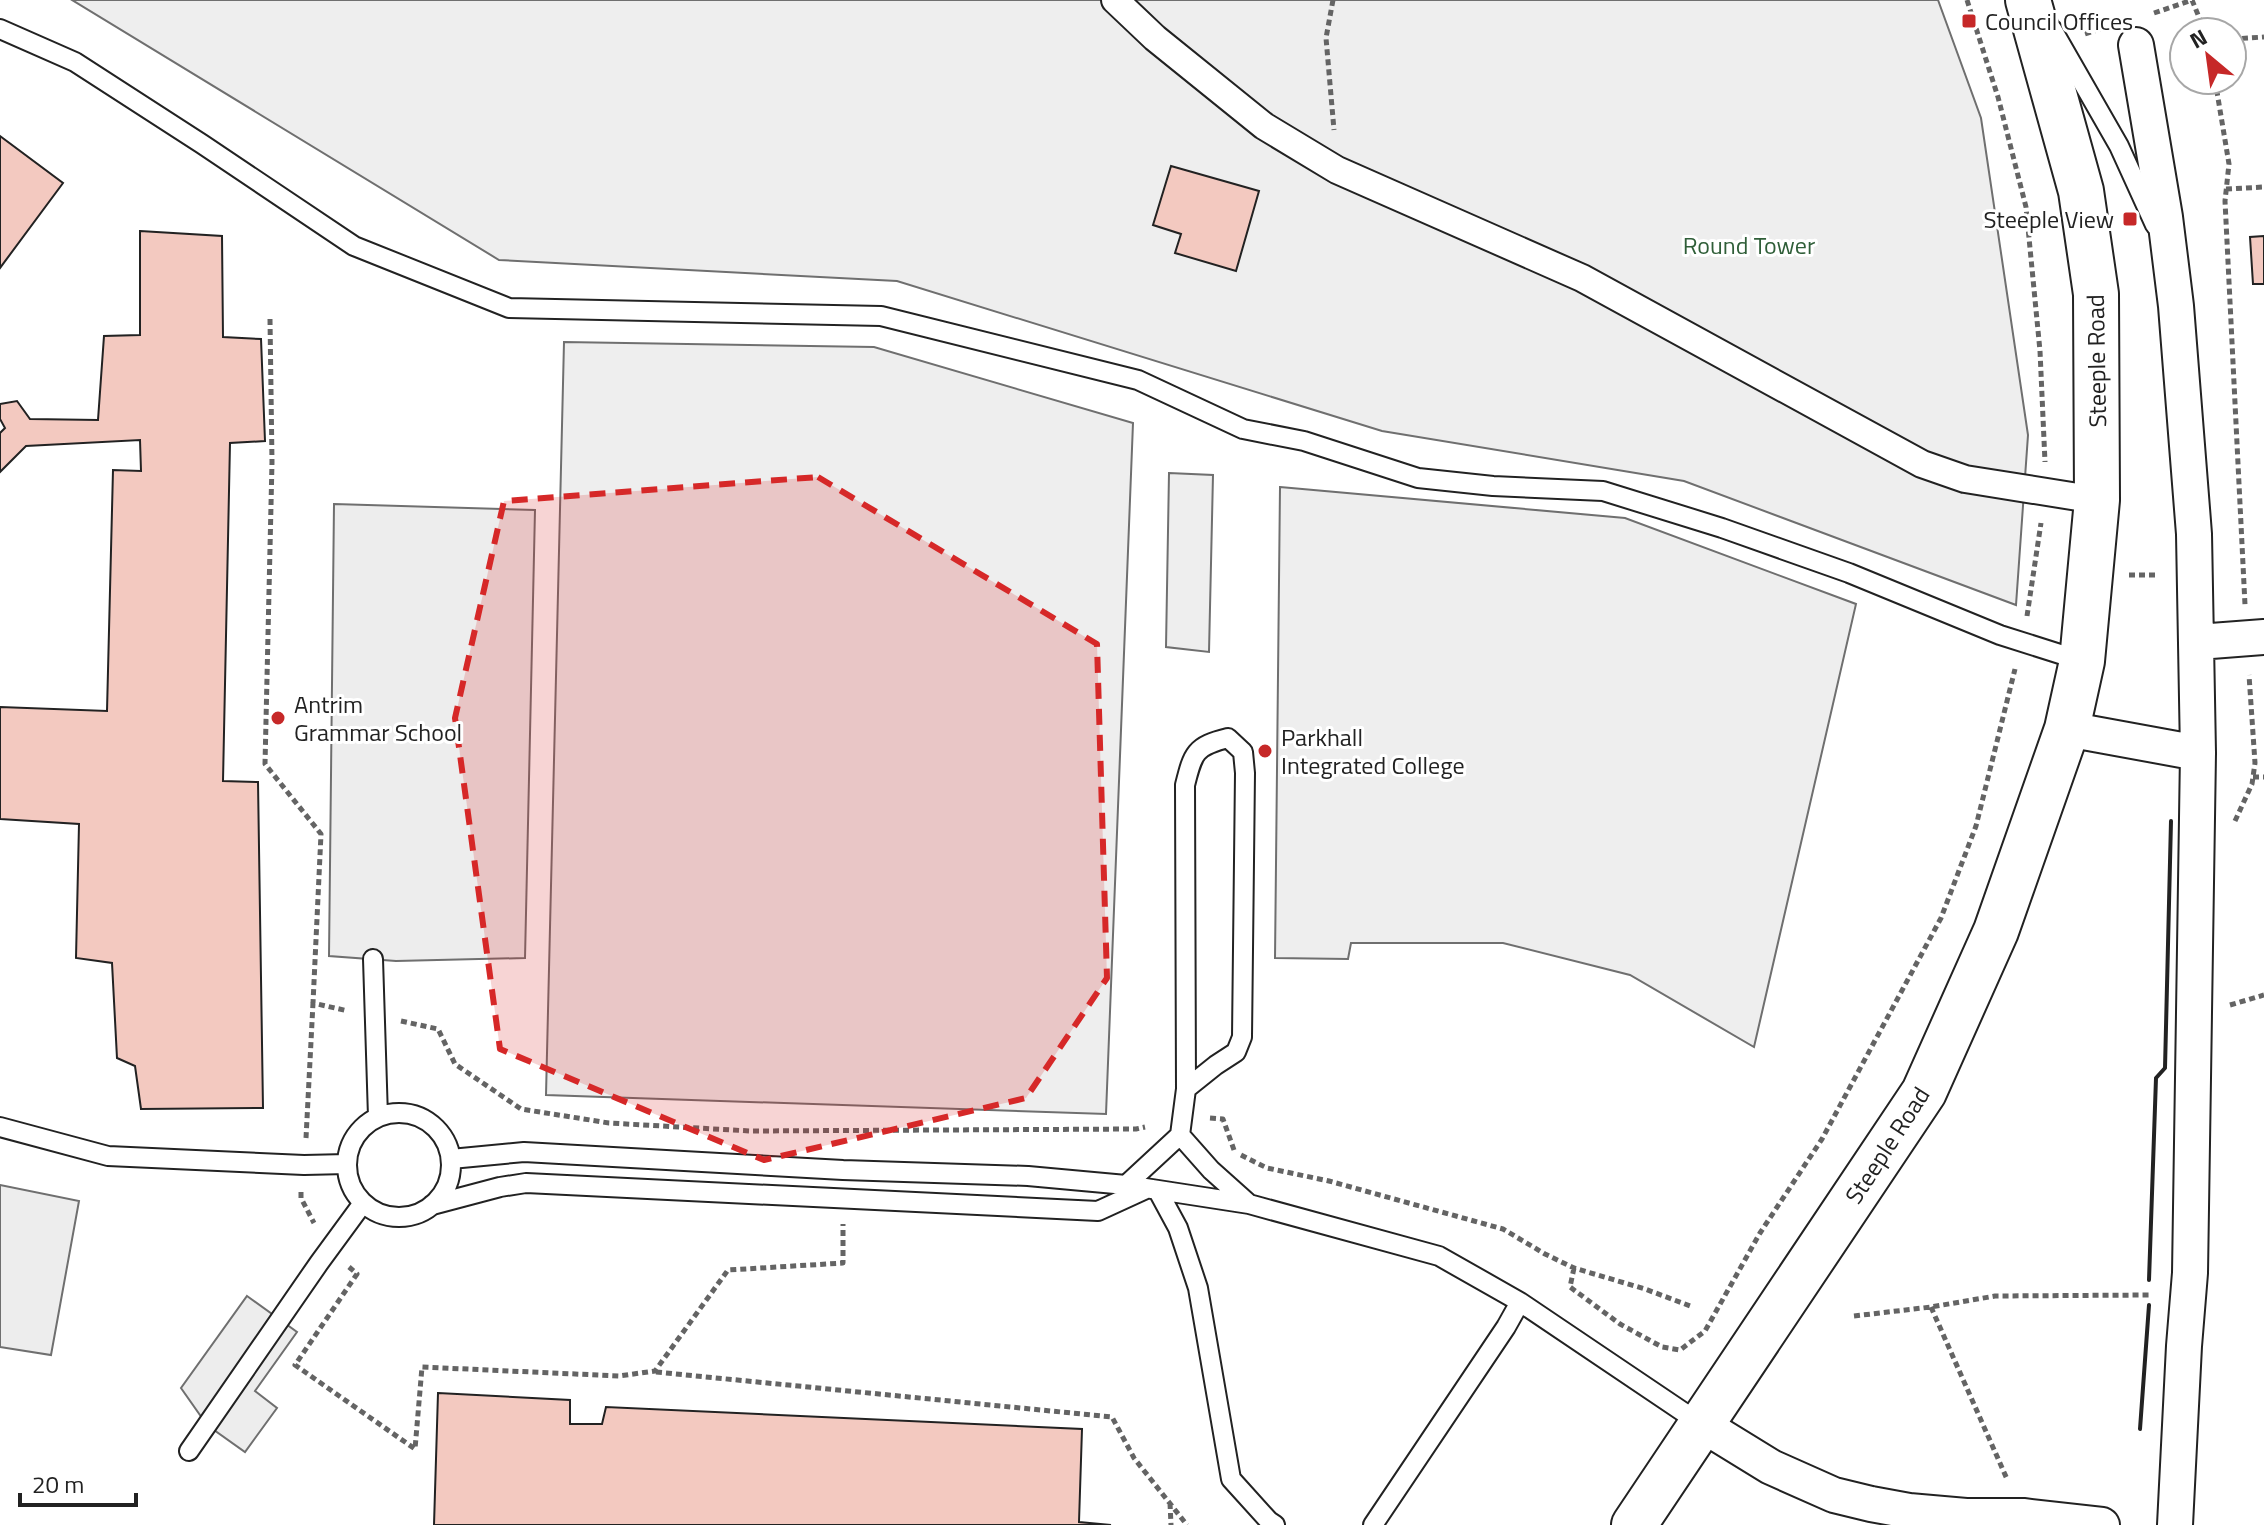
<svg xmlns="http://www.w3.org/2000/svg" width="2264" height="1525" viewBox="0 0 2264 1525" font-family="'Titillium Web',sans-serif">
	<rect width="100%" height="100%" fill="#fff"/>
	<path fill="#eee" stroke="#6f6f6f" stroke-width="2" d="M72 0H1938L1981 118 2028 435 2016 605 1684 481 1382 431 897 281 499 260Z
		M564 342 874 347 1133 423 1106 1114 546 1095Z
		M1169 473 1213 475 1209 652 1166 647Z
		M1280 487 1625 518 1856 604 1754 1047 1630 975 1503 943H1351L1348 959 1275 958Z"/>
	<path fill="#ededed" stroke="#6f6f6f" stroke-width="2" d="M334 504 535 510 525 958 396 961 329 956Z
		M0 1185 79 1201 51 1355 0 1347Z
		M247 1296 297 1332 255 1391 277 1408 245 1452 207 1425 181 1388Z"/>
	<path fill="#f3c9c0" stroke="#222" stroke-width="2" d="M0 136 63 183 0 268Z
		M1171 166 1259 191 1236 271 1175 253 1181 234 1153 225Z
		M140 231 222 236 223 337 261 339 265 441 230 443 223 781 258 782 263 1108 141 1109 135 1066 117 1058 112 963 76 958 79 824 0 819V707L107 711 113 470 141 471 140 440 26 446 0 472V433L5 428 0 419V404L17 401 30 419 98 420 104 336 140 335Z
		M2264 236V284H2253L2250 237Z
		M438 1393 570 1400V1424H602L606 1407 1082 1429 1079 1522 1111 1525H434Z"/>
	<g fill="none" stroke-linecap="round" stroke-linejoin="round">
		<g stroke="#222" stroke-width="22">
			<path id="service" d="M0 29 75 62 202 144 354 246 509 308 881 316 1138 380 1243 429 1304 441 1418 478 1493 486 1603 491 1722 528 1849 573 2000 635 2082 661
				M2052 29 2119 146 2155 225
				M373 959 378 1117
				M347 1165a52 52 0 1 1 104 0a52 52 0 1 1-104 0Z
				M0 1127 108 1156 304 1165 347 1164
				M1180 1135 1211 1170 1249 1204
				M451 1159 524 1152 843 1170 1028 1176 1126 1185 1249 1204 1439 1256 1520 1302 1701 1424
				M1126 1185 1180 1135 1186 1089 1185 785C1193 753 1195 746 1228 738L1243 752 1245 773 1242 1037 1236 1052 1216 1065 1186 1089
				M1158 1191 1178 1228 1198 1288 1231 1479 1269 1521 1275 1525
				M432 1205 500 1187 526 1183 1098 1211 1146 1189
				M189 1451 319 1263 363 1203
				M1373 1525 1506 1327 1520 1302"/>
		</g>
		<g stroke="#222" stroke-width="30">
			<path id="pedestrian" d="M1115 0 1155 38 1264 126 1337 170 1582 278 1922 464 1965 479 2097 500"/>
		</g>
		<g stroke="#222" stroke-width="38">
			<path id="minor" d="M2136 45 2165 217 2176 306 2194 534 2198 753 2190 1273 2184 1346 2175 1525
				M2198 642 2264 637
				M2067 729 2198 753
				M1701 1424 1771 1467 1834 1495 1871 1504 1909 1511 1966 1516H2023L2102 1525"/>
		</g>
		<g stroke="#222" stroke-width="48">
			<path id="tertiary" d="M1634 1525 1924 1092 1996 931 2067 729 2082 661 2097 500 2096 294 2081 191 2028 0"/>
		</g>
		<path stroke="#646464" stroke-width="5" stroke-dasharray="6 4" stroke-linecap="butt" d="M1333 0 1326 38 1334 130
			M1967 0 1998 97 2026 207 2040 351 2045 462
			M2154 13 2192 0 2205 32
			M2085 34 2106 27
			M2232 39 2264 37
			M2215 80 2229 164 2225 201 2245 605
			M2226 189 2264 187
			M270 319 272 462 265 764 321 834 313 1003 348 1011
			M2129 575H2159
			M2027 616 2041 523
			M2253 777H2264
			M2235 821 2252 784 2255 763 2249 675
			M2230 1005 2264 995
			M401 1021 438 1029 455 1064 521 1109 609 1123 750 1131 1136 1129 1145 1127
			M1210 1118 1223 1119 1234 1150
			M306 1138 313 1003
			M1241 1155 1267 1168 1329 1181 1503 1229 1545 1254 1574 1268 1645 1289 1693 1307
			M301 1192V1198L314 1223
			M349 1267 357 1274 295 1365 415 1449 422 1367 619 1376 655 1371 728 1270 843 1263V1224
			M1574 1268 1570 1287 1620 1324 1662 1347 1680 1350 1705 1331 1760 1233 1822 1139 1941 918 1976 826 2015 669
			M1931 1307 2007 1479
			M1854 1316 1931 1307 1995 1296 2151 1295
			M656 1372 1112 1417 1134 1458 1187 1525
			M1170 1503 1171 1525"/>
		<use href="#service" stroke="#fff" stroke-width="18"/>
		<use href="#pedestrian" stroke="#fff" stroke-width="26"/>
		<use href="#minor" stroke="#fff" stroke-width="34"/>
		<use href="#tertiary" stroke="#fff" stroke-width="44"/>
		<path stroke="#222" stroke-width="4" d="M2149 1280 2156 1078 2165 1068 2171 821
			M2140 1429 2149 1305"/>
	</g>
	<path fill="#d62828" fill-opacity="0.2" stroke="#d62828" stroke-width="6" stroke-dasharray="16 10" stroke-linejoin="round" d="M818 477 1097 644 1107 978 1026 1098 764 1160 500 1049 455 718 504 501Z"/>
	<g fill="#c62828" stroke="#fff" stroke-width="3">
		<rect x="1961" y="13" width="16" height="16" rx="4"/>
		<rect x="2122" y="211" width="16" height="16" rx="4"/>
		<circle cx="278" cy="718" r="8"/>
		<circle cx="1265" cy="751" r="8"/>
	</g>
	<g text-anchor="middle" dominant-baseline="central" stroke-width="6" stroke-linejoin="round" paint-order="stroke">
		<g font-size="24" fill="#222" stroke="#fff" text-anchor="start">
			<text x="1985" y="21">Council Offices</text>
			<text x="2114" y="219" text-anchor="end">Steeple View</text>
			<text x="294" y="704">Antrim<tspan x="294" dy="28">Grammar School</tspan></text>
			<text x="1281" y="737">Parkhall<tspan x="1281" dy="28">Integrated College</tspan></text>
		</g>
		<g font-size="24" fill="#2f5e38" stroke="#fff">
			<text x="1749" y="245">Round Tower</text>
		</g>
		<g font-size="24" fill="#222" stroke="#fff">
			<text transform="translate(2096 361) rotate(-91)">Steeple Road</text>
			<text transform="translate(1887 1145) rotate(-57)">Steeple Road</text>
		</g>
	</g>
	<g transform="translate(2208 56) rotate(331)"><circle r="38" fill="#ffffff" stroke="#a7a7a7" stroke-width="2"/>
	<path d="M0-6L14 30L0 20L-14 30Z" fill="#c62828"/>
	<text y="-12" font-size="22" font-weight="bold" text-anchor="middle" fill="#222222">N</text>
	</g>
	<path d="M20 1493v12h116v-12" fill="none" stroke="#222222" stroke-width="4"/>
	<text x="32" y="1493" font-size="24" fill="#222222" stroke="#ffffff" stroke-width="6" paint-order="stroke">20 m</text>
</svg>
